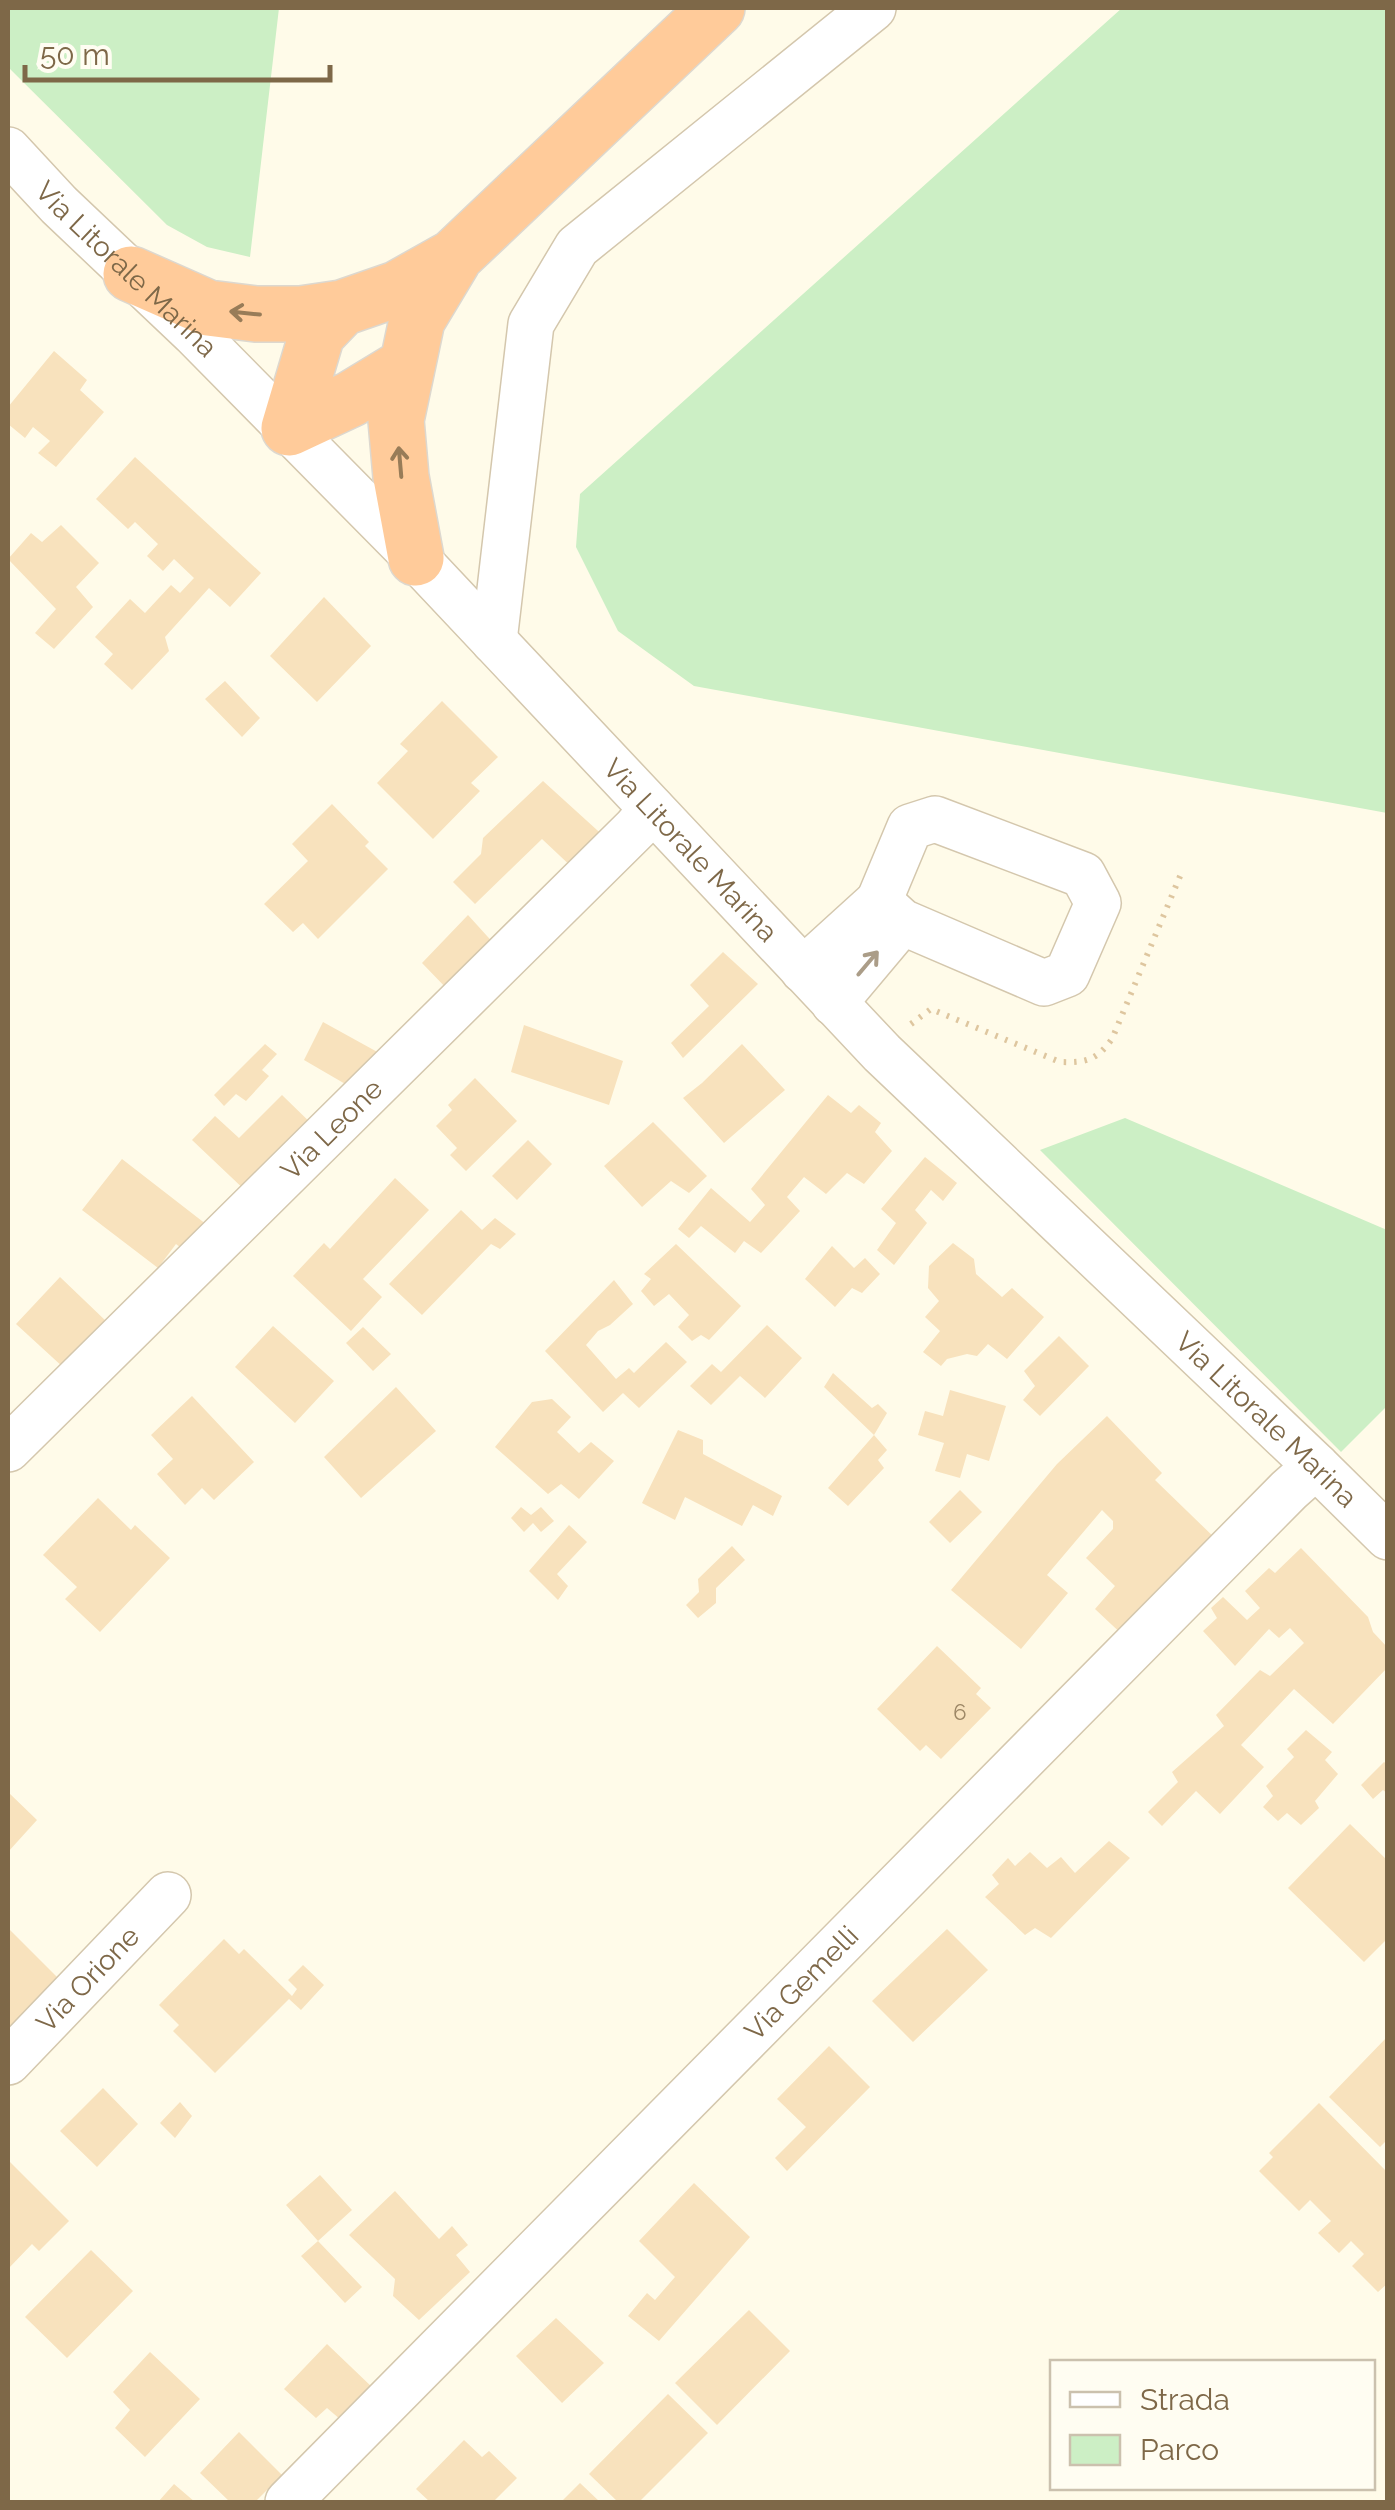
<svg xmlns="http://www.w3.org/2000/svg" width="1395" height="2510" viewBox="0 0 1395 2510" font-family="Raleway,sans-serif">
	<rect width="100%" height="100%" fill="#fffbe9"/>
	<path fill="#ccefc5" d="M8 8H279L250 257 207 247 167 225 8 67Z
		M1122 8H1387V813L694 686 618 631 576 547 580 494Z
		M1125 1118 1387 1230V1406L1341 1452 1040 1150Z"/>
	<path fill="#f8e2bd" d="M54 351 87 380 80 390 104 412 56 467 38 453 50 441 33 427 25 438 8 424V407Z
		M135 457 261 573 230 607 209 588 165 637 169 651 132 690 104 664 113 654 95 637 130 599 145 613 171 585 180 593 194 578 174 559 163 571 147 556 158 544 135 522 128 529 96 499Z
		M61 525 99 563 76 587 93 607 54 649 35 633 56 609 8 559 31 533 42 542Z
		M324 597 371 646 317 702 270 656Z
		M225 681 260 718 242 737 205 699Z
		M442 701 498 757 471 783 480 791 433 839 377 783 408 751 400 744Z
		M543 781 608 840 576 871 542 839 475 904 453 882 481 854 483 838Z
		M332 804 369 842 365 846 388 869 318 939 303 923 293 932 264 904 308 861 292 844Z
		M468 915 497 947 450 992 422 963Z
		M723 952 758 984 683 1058 671 1043 709 1006 690 985Z
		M323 1022 381 1054 359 1092 304 1060Z
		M524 1025 623 1061 609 1105 511 1072Z
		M265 1044 277 1054 262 1070 269 1076 246 1101 236 1094 224 1106 214 1095Z
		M742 1044 785 1090 724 1143 683 1098 702 1083Z
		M475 1078 517 1121 466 1171 450 1155 457 1148 436 1126 452 1110 448 1105Z
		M282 1095 319 1131 249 1194 192 1140 215 1116 239 1138Z
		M828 1095 851 1113 859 1105 881 1123 875 1132 892 1151 864 1184 847 1173 826 1194 804 1177 787 1197 800 1211 761 1253 744 1241 735 1253 701 1226 689 1238 678 1229 711 1188 750 1222 765 1205 751 1189Z
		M653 1122 707 1176 689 1193 671 1181 642 1207 604 1166Z
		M528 1140 552 1164 517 1200 492 1176Z
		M925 1157 957 1183 943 1201 931 1190 915 1210 927 1223 894 1265 877 1250 896 1223 881 1209Z
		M122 1159 211 1228 190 1255 176 1244 158 1268 82 1210Z
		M395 1178 429 1210 363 1279 382 1297 351 1331 293 1276 324 1243 330 1249Z
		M461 1210 482 1230 495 1218 516 1234 500 1249 491 1244 422 1315 389 1284Z
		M953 1243 974 1259 976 1274 1002 1297 1012 1288 1044 1317 1007 1359 988 1344 977 1356 967 1354 947 1359 941 1366 923 1352 940 1331 925 1317 939 1301 928 1288 929 1266Z
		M676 1244 741 1306 709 1340 701 1335 692 1341 678 1327 689 1315 669 1294 654 1306 641 1291 651 1279 644 1274Z
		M832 1246 854 1268 865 1258 880 1274 862 1293 852 1288 835 1307 805 1279Z
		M60 1277 107 1322 64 1368 16 1324Z
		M614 1280 633 1304 610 1325 598 1331 586 1345 616 1379 629 1368 634 1373 666 1342 687 1362 639 1408 623 1393 603 1412 545 1351Z
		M767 1325 802 1358 765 1398 740 1376 711 1405 690 1386 712 1364 721 1372Z
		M273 1326 334 1381 295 1423 235 1367Z
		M363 1327 391 1354 373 1371 346 1343Z
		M1059 1336 1089 1366 1040 1416 1023 1400 1035 1386 1024 1371Z
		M833 1373 872 1408 878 1404 887 1413 874 1435 887 1450 878 1460 884 1468 848 1506 828 1488 874 1435 824 1387Z
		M396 1387 436 1431 361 1498 324 1457Z
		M950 1390 1006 1406 989 1461 967 1454 960 1478 935 1471 944 1443 918 1435 925 1411 943 1416Z
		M192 1396 254 1462 214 1500 202 1488 185 1505 157 1474 173 1459 151 1435Z
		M552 1399 571 1417 557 1432 579 1453 591 1442 614 1461 579 1499 561 1484 548 1494 495 1447 532 1402Z
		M1107 1416 1162 1473 1155 1480 1219 1542 1128 1640 1095 1609 1115 1586 1086 1558 1113 1529V1521L1102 1510 1047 1575 1068 1593 1021 1649 951 1590 1057 1464Z
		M678 1430 703 1440V1454L782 1496 773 1516 753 1505 742 1526 685 1497 675 1520 642 1503Z
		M960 1490 982 1512 950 1543 929 1522Z
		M98 1498 131 1530 135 1525 170 1558 100 1632 65 1599 77 1587 43 1555Z
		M521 1507 531 1515 541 1507 554 1521 541 1532 533 1523 524 1532 511 1518Z
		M569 1525 587 1542 557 1574 568 1586 558 1600 529 1571Z
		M732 1546 745 1560 716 1588V1603L698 1618 686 1605 699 1592 698 1579Z
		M1301 1548 1368 1617 1373 1632 1388 1648V1667L1333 1724 1294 1689 1241 1745 1264 1767 1220 1814 1196 1791 1162 1826 1148 1812 1178 1782 1172 1772 1224 1726 1216 1715 1260 1670 1270 1676 1304 1643 1290 1628 1279 1638 1269 1629 1235 1666 1203 1631 1217 1618 1211 1608 1223 1597 1247 1620 1260 1608 1245 1591 1269 1568 1275 1573Z
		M937 1646 981 1688 976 1694 991 1708 941 1759 926 1745 920 1751 877 1709Z
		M1306 1730 1332 1752 1325 1760 1338 1774 1315 1801 1319 1808 1301 1825 1287 1813 1278 1821 1263 1807 1273 1796 1266 1786 1294 1757 1287 1749Z
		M1384 1762 1388 1765V1794L1383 1790 1373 1799 1361 1785Z
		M8 1792 37 1820 8 1852Z
		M1350 1824 1388 1861V1938L1364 1962 1288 1888Z
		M1109 1841 1130 1858 1051 1938 1035 1928 1025 1935 985 1897 999 1884 992 1875 1008 1858 1015 1866 1030 1852 1047 1868 1061 1857 1075 1873Z
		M8 1928 66 1986 8 2044Z
		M947 1929 988 1970 913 2042 872 2001Z
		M224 1939 239 1954 244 1949 292 1996 297 1989 288 1980 303 1965 324 1985 301 2010 289 1999 215 2073 173 2031 179 2025 159 2005Z
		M1388 2036V2139L1380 2147 1329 2097Z
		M829 2046 870 2087 787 2171 775 2158 806 2127 777 2099Z
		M103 2088 138 2124 97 2167 60 2131Z
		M180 2102 192 2116 175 2138 160 2123Z
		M1319 2103 1388 2173V2283L1378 2292 1352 2266 1364 2254 1351 2241 1339 2253 1318 2233 1331 2221 1310 2200 1299 2211 1259 2171 1273 2157 1269 2153Z
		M8 2160 69 2221 39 2251 32 2244 8 2269Z
		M320 2175 352 2210 318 2241 362 2287 345 2303 301 2256 318 2241 286 2205Z
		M694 2183 750 2237 659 2341 628 2316 647 2293 655 2300 675 2277 639 2241Z
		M395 2191 439 2239 452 2226 468 2245 456 2255 470 2272 419 2320 393 2296 395 2279 349 2235Z
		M91 2250 133 2291 67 2358 25 2317Z
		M749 2310 790 2351 717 2425 675 2383Z
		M556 2318 604 2363 562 2403 516 2356Z
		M327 2344 373 2388 341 2420 327 2408 316 2418 284 2389Z
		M150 2352 200 2399 145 2457 115 2428 130 2410 113 2392Z
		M668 2394 708 2433 639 2502H618L589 2474Z
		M239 2432 282 2475 255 2502H230L200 2473Z
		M464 2440 482 2457 489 2451 517 2478 493 2502H430L416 2489Z
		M580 2483 600 2502H561Z
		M174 2484 195 2502H158Z"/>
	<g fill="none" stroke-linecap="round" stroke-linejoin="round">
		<g stroke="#d4c7ad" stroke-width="48">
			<g id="minor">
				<path id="s1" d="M8 150 59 205 194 333 416 558 882 1053 1316 1466 1388 1537"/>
				<path d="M494 641 531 324 577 247 873 8"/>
				<path d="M935 819 1083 875 1098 903 1067 974 1044 983 902 922 879 901 910 827Z"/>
				<path d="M803 970 879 901"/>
				<path d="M834 1003 902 922"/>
				<path id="s2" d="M8 1449 636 828 652 809"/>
				<path id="s3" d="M8 2062 168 1895"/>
				<path id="s4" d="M288 2502 1289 1490 1316 1466"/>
			</g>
		</g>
		<g stroke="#ddd8cf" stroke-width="58">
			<path id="highway" d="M131 274 208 308 256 314H301L342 308 397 289 454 257 717 8
				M289 428 351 399 407 365
				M289 428 317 334 342 308
				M416 558 401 477 396 420 417 320 453 260"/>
		</g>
		<path stroke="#dec69f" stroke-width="6" stroke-dasharray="2.5 8" stroke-linecap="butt" d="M911 1024 931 1009 1060 1062C1086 1063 1097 1060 1112 1039L1183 869"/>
		<use href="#minor" stroke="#fff" stroke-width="45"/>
		<use href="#highway" stroke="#ffcb9a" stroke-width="55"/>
	</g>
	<defs><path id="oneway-shaft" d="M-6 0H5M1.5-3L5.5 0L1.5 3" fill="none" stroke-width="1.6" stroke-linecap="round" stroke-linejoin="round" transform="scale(2.5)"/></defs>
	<g stroke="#987c58">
		<use href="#oneway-shaft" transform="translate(245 313) rotate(-174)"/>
		<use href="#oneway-shaft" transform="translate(400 462) rotate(-95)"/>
	</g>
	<use stroke="#ab9d88" href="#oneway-shaft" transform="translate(868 963) rotate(-50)"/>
	<g text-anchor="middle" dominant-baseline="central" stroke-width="8" stroke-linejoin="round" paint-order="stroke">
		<g font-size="22" fill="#9c8665">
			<text x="960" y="1712">6</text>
		</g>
		<g font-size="28" fill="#7e6848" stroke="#fffdf2">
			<text stroke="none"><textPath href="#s1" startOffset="168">Via Litorale Marina</textPath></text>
			<text stroke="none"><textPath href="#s1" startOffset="978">Via Litorale Marina</textPath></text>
			<text stroke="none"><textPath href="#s2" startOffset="455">Via Leone</textPath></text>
			<text stroke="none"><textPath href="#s1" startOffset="1788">Via Litorale Marina</textPath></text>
			<text stroke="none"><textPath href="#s3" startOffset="115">Via Orione</textPath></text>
			<text stroke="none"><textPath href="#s4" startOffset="730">Via Gemelli</textPath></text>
		</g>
	</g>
	<rect width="1395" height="2510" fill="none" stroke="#7e6848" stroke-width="20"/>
	<rect x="1050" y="2360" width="325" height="130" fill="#fffdf2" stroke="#cbc1ae" stroke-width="2.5"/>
	<rect x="1070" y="2392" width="50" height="15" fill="#ffffff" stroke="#cbc1ae" stroke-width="2.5"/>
	<text x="1140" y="2410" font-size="30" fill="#7e6848">Strada</text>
	<rect x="1070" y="2435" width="50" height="30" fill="#ccefc5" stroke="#cbc1ae" stroke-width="2.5"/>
	<text x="1140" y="2460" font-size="30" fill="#7e6848">Parco</text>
	<path d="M25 65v15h305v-15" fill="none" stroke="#7e6848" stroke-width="5"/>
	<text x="40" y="65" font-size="30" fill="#7e6848" stroke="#fffdf2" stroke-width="8" paint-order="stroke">50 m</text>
</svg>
